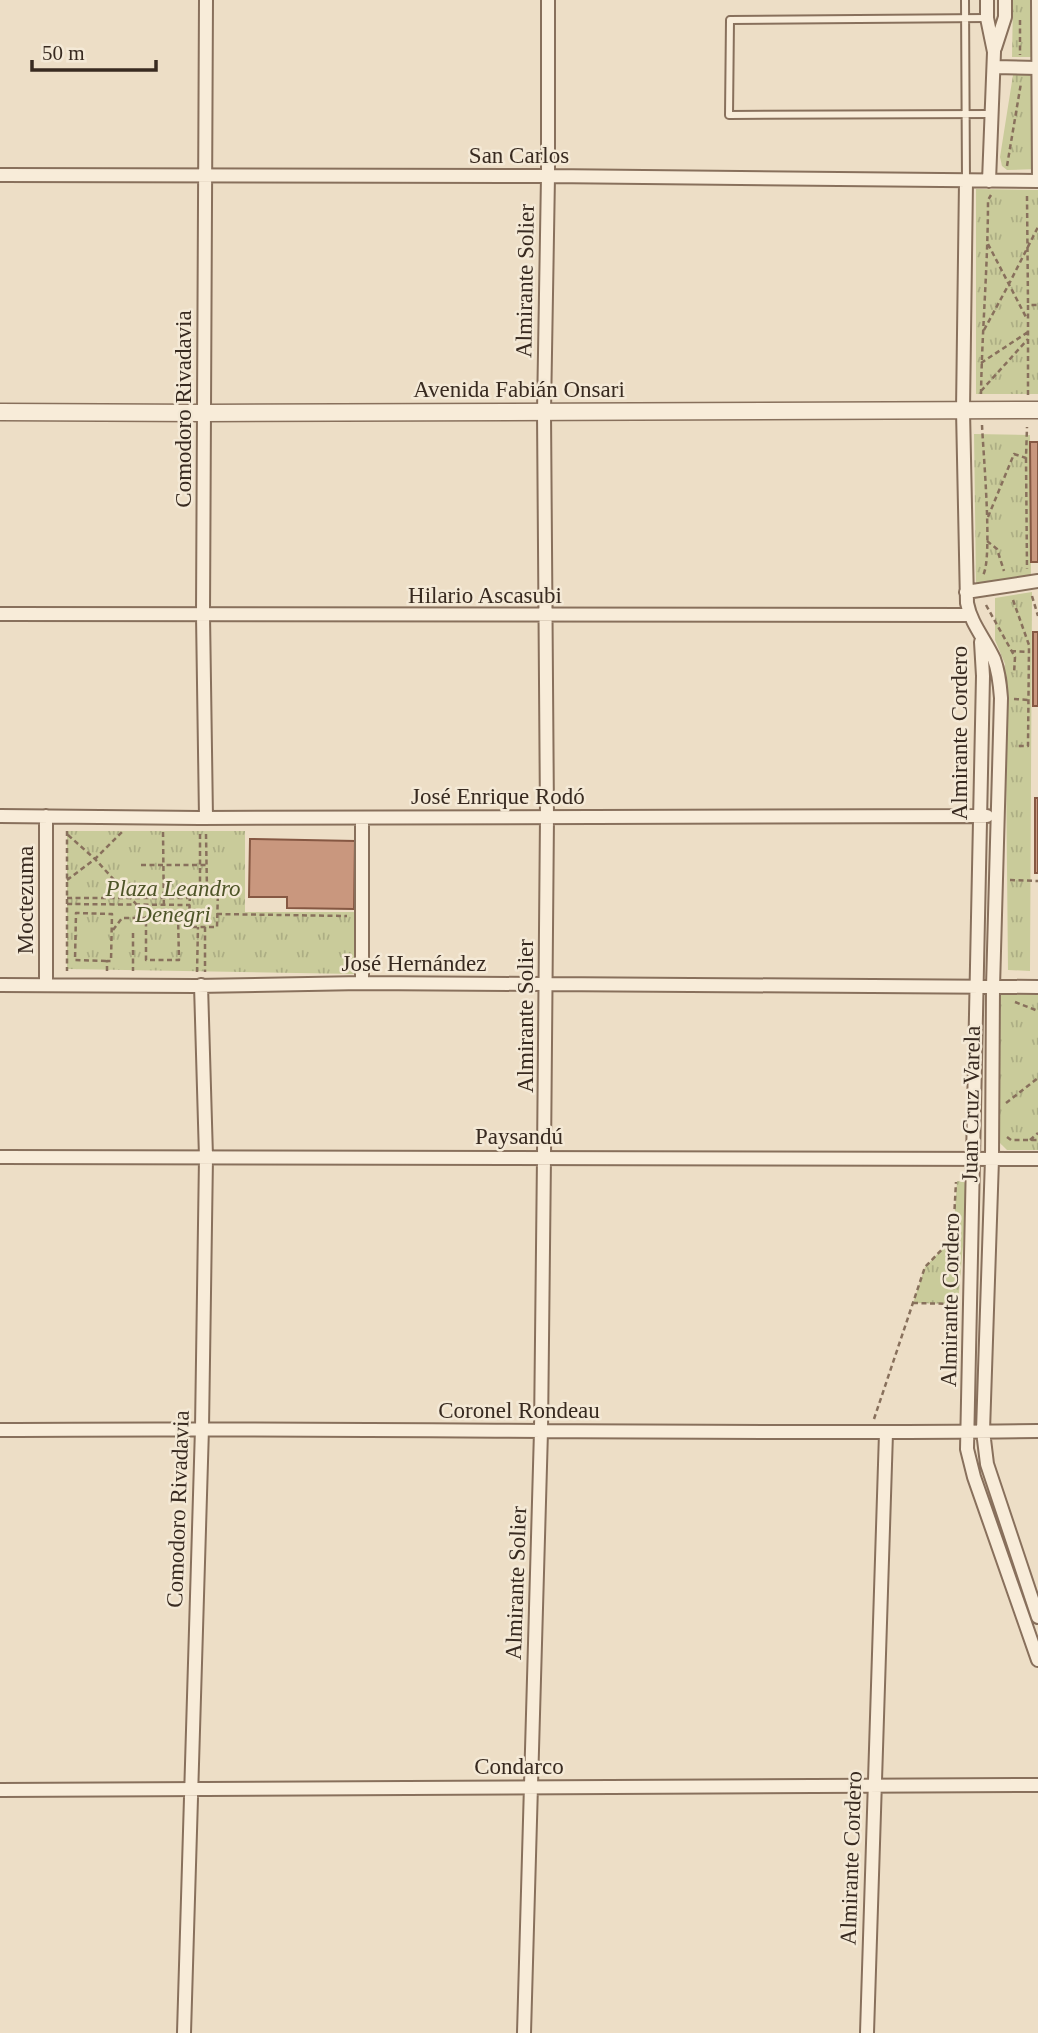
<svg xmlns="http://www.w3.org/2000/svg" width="1038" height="2033" viewBox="0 0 1038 2033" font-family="'Times New Roman',serif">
	<defs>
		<pattern id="park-tufts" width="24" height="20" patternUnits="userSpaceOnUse" patternTransform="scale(1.75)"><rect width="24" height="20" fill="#c9cb9a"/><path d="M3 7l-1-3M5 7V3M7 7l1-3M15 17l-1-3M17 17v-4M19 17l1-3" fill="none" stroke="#adae84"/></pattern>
	</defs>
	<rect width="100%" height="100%" fill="#eddec6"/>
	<path fill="url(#park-tufts)" d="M1013 0H1038V57H1012Z
		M1013 75H1038V169L1007 170 1002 166 1000 157Z
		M976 189 1038 190V394H976Z
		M974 434 1030 435 1031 575 976 583Z
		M1032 592 1030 971 1008 970 1005 664 995 640V598Z
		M67 831H245V912H354V974L67 969Z
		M1000 994H1038V1150H1007L998 1141Z
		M957 1181 964 1182 968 1187 958 1304 913 1303 925 1267 953 1238Z"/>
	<path fill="#c9977e" stroke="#865843" stroke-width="2" d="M1030 442H1038V562H1031Z
		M1033 632H1038V706H1033Z
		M1035 798H1038V873H1035Z
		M250 839 355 841 354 909 287 908V897H249Z"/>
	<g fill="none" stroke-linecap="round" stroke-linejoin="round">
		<g stroke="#88705c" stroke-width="10">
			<path id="service" d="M965 0 966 181
				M1035 0 1036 181
				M987 18 730 20 729 115 992 114"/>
		</g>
		<g stroke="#88705c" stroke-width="16">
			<path id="minor" d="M206 0 203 615 206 818
				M987 0V18L994 52 989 181
				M995 48 1005 17V0
				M994 67 1038 68
				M0 175 548 176 1038 181
				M966 181 963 410 967 603C971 624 985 639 994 659 999 672 1000 685 1001 698L993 987 992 1159 983 1431 987 1464 1038 1617
				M966 592 1038 581
				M0 614 969 615
				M981 642 983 676 967 1449 974 1477 1038 1660
				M0 816 200 818 987 816
				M362 818V983
				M46 984V816
				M0 985 196 986 362 983 1038 987
				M0 1157 1038 1159
				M0 1430C346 1427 692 1435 1038 1431
				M0 1790 1038 1785
				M184 2033 202 1428 206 1157 201 985
				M524 2033 541 1431 544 1157 547 816 544 412 548 176V0
				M867 2033 886 1433"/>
		</g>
		<g stroke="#88705c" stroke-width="19">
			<path id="tertiary" d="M0 412 204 413 1038 410"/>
		</g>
		<path stroke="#88705c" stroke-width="2.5" stroke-dasharray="5 3.5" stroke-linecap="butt" d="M1020 20V55
			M1007 166 1021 83
			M1027 196 1028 305
			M988 244 1027 319
			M984 330 1009 284 1038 227
			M981 363 1028 332
			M981 391 1028 339
			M981 394C982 329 988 265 988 200L991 195
			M1028 395V305H1038
			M982 425C983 450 993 560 983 575
			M1026 458 1027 569
			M988 517 1014 454 1026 458 1027 427
			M987 541 997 549 1004 571
			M1032 596 1038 616
			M1013 600 1029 645 1028 746H1015
			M986 605 1015 657 1014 674
			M1011 651 1029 652
			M1014 699 1028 700
			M67 831V971
			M163 832 164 916
			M206 834 207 890
			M68 835 95 859 137 905
			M141 865H207
			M67 880 95 859 122 832
			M1010 880 1038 881
			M190 890H218L217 927H189Z
			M200 890V834
			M67 898H190
			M67 904 190 905
			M217 914 347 916
			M178 916 179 960H146V917Z
			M205 927V972
			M113 930 122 918H146
			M133 933V971
			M107 971V961H111L112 914 76 913 75 960 107 961
			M197 972 198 927
			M1015 1002 1038 1011
			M1006 1103 1038 1078
			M1007 1137 1011 1140H1038
			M1030 1140 1038 1133
			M913 1303 955 1304
			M874 1419 925 1267 953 1238 956 1182"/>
		<use href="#service" stroke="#f8ecd9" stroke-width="6"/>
		<use href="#minor" stroke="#f8ecd9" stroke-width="12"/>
		<use href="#tertiary" stroke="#f8ecd9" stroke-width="16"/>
	</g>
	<g text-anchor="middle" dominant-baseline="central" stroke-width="5" stroke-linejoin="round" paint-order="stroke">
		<g font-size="23" fill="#382a20" stroke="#f4e9d6">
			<text x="519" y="155">San Carlos</text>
			<text transform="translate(525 281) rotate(-89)">Almirante Solier</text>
			<text x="519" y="389">Avenida Fabián Onsari</text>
			<text transform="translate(183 409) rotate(-90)">Comodoro Rivadavia</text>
			<text x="485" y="595">Hilario Ascasubi</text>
			<text transform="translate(959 733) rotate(-90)">Almirante Cordero</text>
			<text x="498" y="796">José Enrique Rodó</text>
			<text transform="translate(25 900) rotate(-90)">Moctezuma</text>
			<text x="414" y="963">José Hernández</text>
			<text transform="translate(525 1016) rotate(-90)">Almirante Solier</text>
			<text transform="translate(971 1104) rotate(-89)">Juan Cruz Varela</text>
			<text x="519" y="1136">Paysandú</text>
			<text transform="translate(950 1300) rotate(-89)">Almirante Cordero</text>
			<text x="519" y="1410">Coronel Rondeau</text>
			<text transform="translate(178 1509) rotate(-88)">Comodoro Rivadavia</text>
			<text transform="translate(516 1583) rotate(-88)">Almirante Solier</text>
			<text x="519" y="1766">Condarco</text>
			<text transform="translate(851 1858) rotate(-88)">Almirante Cordero</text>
		</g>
		<g font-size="23" font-style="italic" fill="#4d5427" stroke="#f4e9d6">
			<text x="173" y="888">Plaza Leandro<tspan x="173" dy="26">Denegri</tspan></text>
		</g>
	</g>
	<path d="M32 60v10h124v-10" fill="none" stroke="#382a20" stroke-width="3.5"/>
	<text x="42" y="60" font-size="21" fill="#382a20" stroke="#f4e9d6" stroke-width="5" paint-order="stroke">50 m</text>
</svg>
